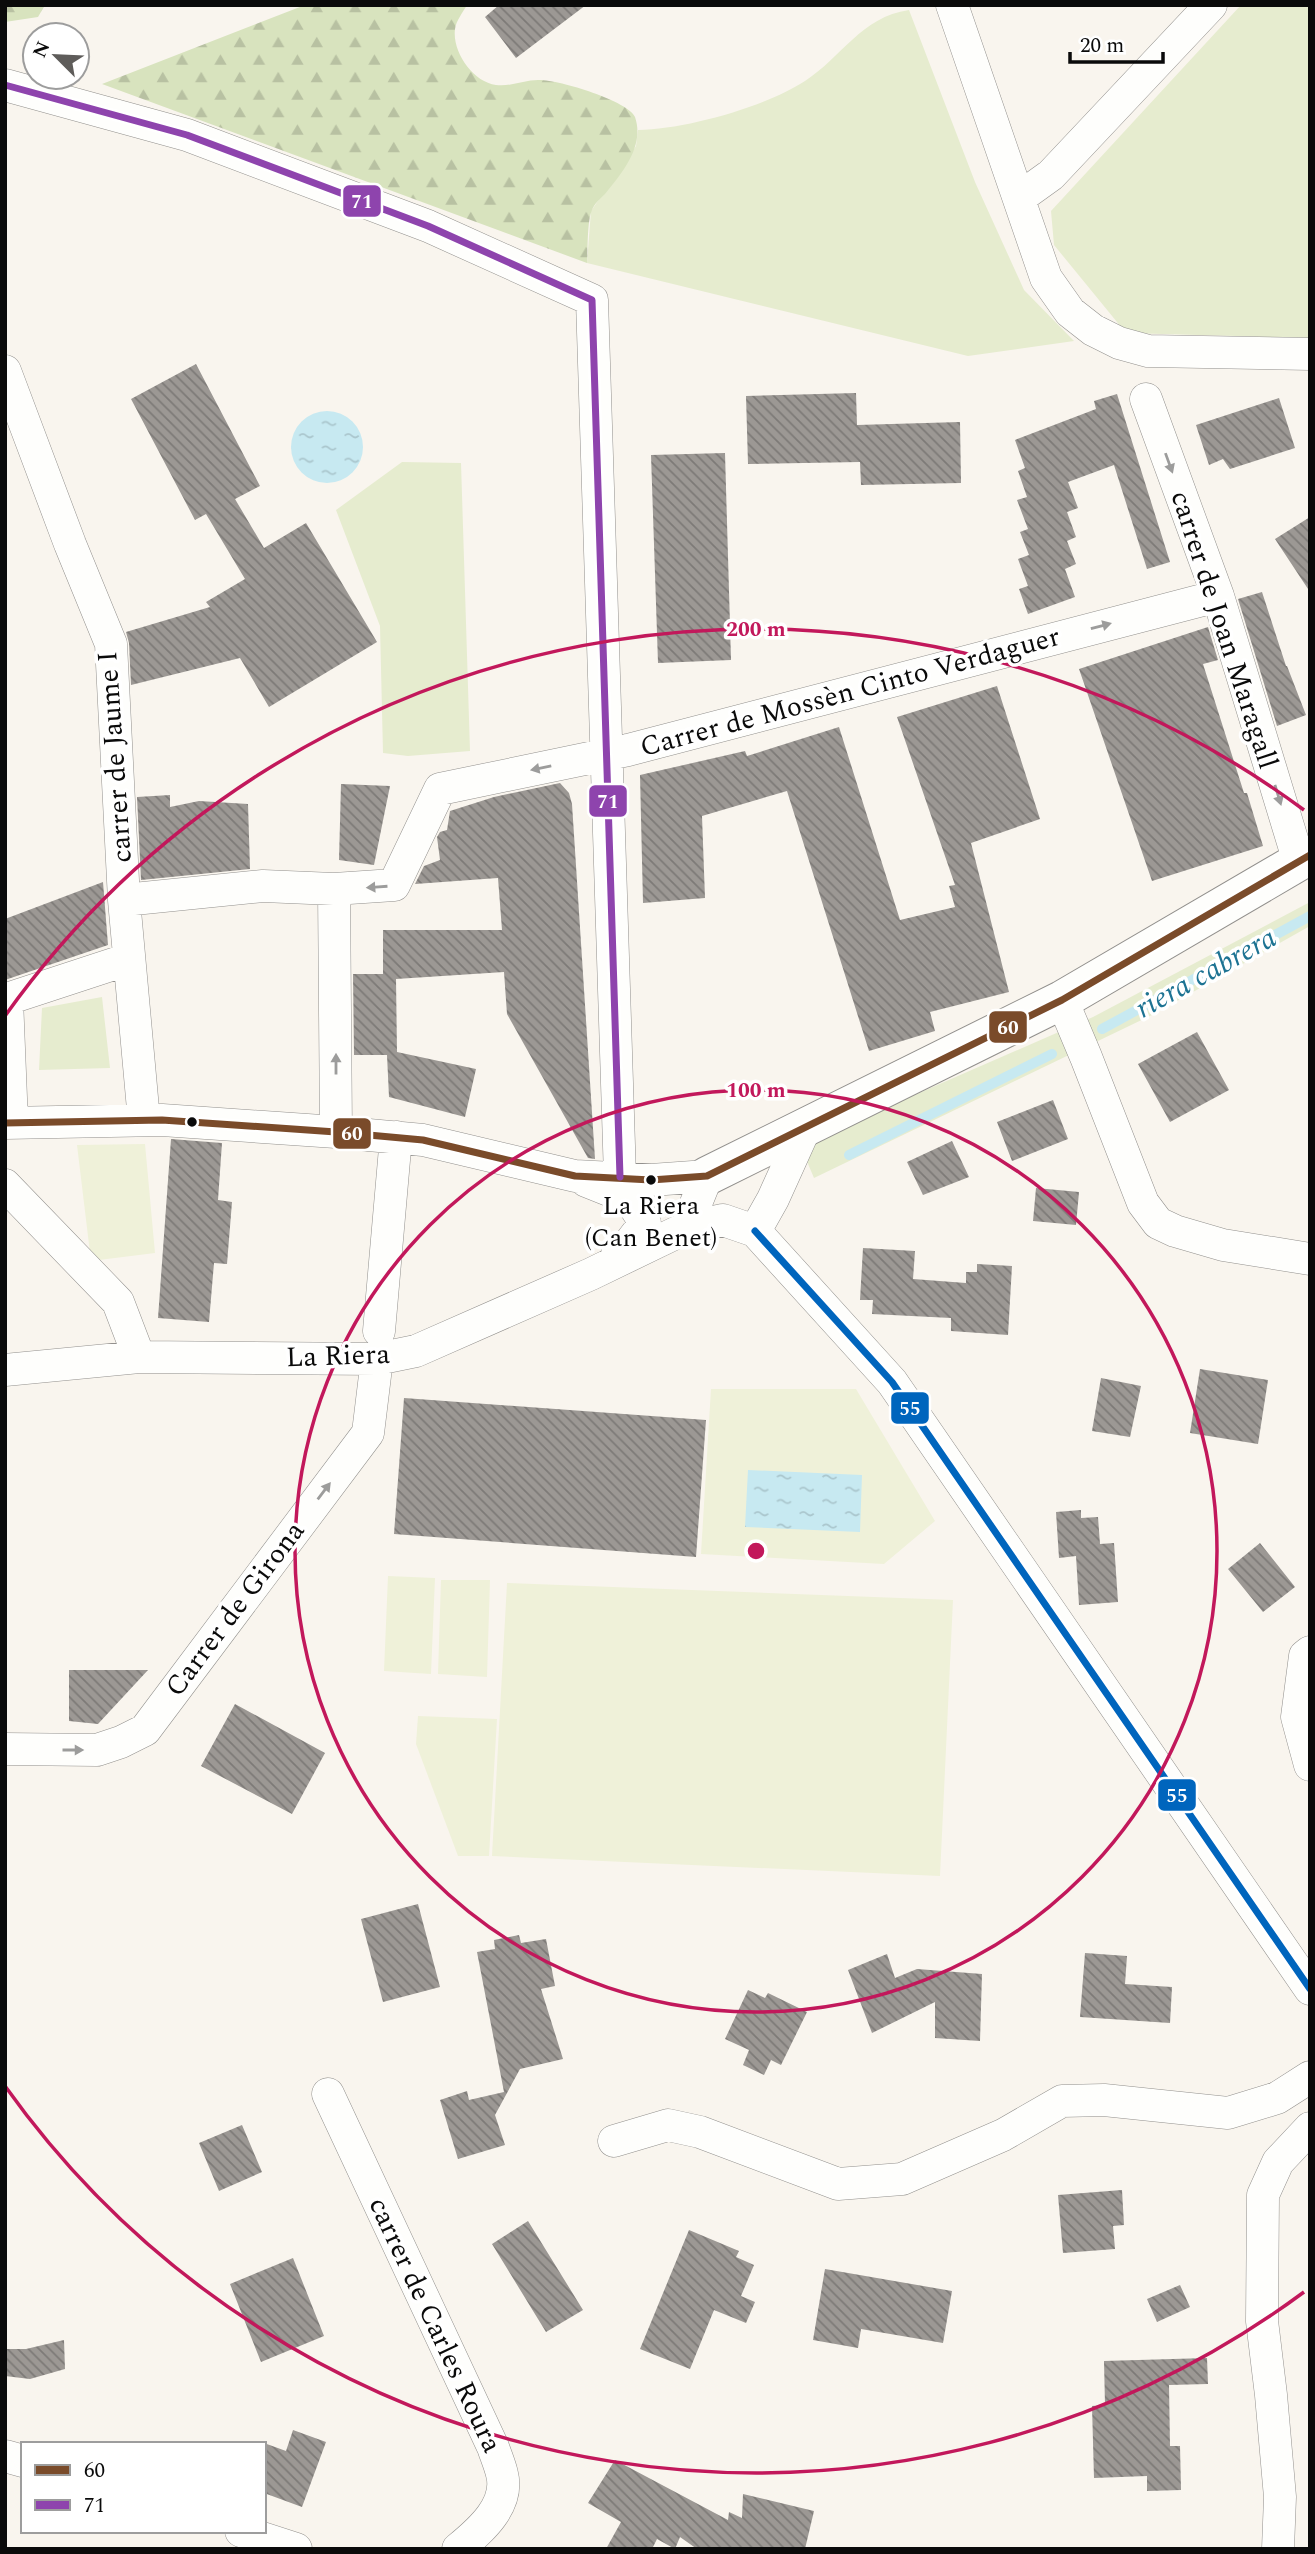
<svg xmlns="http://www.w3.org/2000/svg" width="1315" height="2554" viewBox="0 0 1315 2554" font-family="Spectral,serif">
	<defs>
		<pattern id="forest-firs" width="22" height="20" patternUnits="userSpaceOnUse" patternTransform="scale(1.75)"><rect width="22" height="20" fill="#d8e3be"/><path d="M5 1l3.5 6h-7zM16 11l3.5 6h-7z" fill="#b8c1a2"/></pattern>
		<pattern id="water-ripples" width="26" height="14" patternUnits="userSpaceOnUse" patternTransform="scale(1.75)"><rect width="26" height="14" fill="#c7e9f1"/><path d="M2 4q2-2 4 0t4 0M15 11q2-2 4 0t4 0" fill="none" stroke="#aac6cd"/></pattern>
		<pattern id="building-back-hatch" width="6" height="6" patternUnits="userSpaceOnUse" patternTransform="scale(1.75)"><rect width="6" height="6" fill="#9c9894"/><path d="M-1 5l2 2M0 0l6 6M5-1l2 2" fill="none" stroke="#7d7a77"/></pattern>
	</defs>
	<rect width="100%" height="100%" fill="#f9f5ee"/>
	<path fill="#e6eccf" d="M1241 5H1310V338L1126 333 1054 245 1051 211Z
		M909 10 975 182 1024 290 1074 341 968 356 587 263 591 211 636 146 638 130C686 129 765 107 805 81 842 57 861 17 909 10Z
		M402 462 461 463 470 751 408 756 383 753 380 626 336 510Z
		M1310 902V926L1154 1014 814 1178 800 1145 1093 1017Z
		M102 997 110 1068 39 1070 42 1008Z"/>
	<path fill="url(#forest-firs)" d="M5 5H45L38 17 5 22Z
		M305 5H467C463 12 456 21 455 29 452 52 473 82 496 85 510 87 524 80 538 80 557 79 629 101 635 117 645 146 622 173 605 194 601 198 594 204 592 210 587 221 588 250 587 263L102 84Z"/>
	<path fill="#eff1d9" d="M145 1144 155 1253 91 1261 77 1145Z
		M711 1389H856L935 1521 884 1564 701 1554Z
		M388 1576 435 1578 431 1674 384 1671Z
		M441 1580H490L487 1677 438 1674Z
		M507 1583 953 1600 940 1876 492 1856Z
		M418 1716 497 1719 489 1856H458L416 1744Z"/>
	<path fill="url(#water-ripples)" d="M291 447a36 36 0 1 1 72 0a36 36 0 1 1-72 0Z
		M748 1470 862 1475 860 1532 745 1527Z"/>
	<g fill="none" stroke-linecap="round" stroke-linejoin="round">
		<path stroke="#c7e9f1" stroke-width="10" d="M1102 1029 1310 916
			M849 1155 1052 1054"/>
	</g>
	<path fill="url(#building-back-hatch)" d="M499 5H586L516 58 485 17Z
		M196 364 260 486 235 499 264 548 306 523 377 642 269 707 240 658 131 685 129 643 126 632 210 607 206 602 245 579 206 514 195 520 131 399Z
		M856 393 857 425 960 422 961 483 861 485 860 462 748 464 746 396Z
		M1117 394 1170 562 1147 569 1114 465 1068 482 1078 508 1067 512 1076 537 1067 541 1076 564 1065 569 1075 597 1028 614 1019 589 1028 586 1018 559 1029 555 1020 532 1028 529 1017 500 1027 497 1018 471 1025 468 1015 440 1096 409 1094 401Z
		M1279 398 1295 448 1230 469 1223 459 1209 465 1196 425Z
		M725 453 731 660 658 663 651 455Z
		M1310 517V592L1275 539Z
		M1262 592 1286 666H1287L1306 715 1277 726 1238 599Z
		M1208 627 1218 660 1203 664 1244 793H1247L1263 846 1152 881 1079 669Z
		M997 686 1040 819 971 843 1009 992 930 1012 935 1031 869 1051 787 791 702 816 705 898 643 903 640 775 745 751 747 756 839 727 900 920 955 907 949 886 955 885 897 717Z
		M560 783 569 793 572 804 595 1159 588 1158 507 1014 504 972 396 979 397 1052 476 1069 465 1117 389 1097 387 1055H354L353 974H383V930H502L498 878 415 884 424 866 440 860 437 837 440 832 447 830 450 811 494 797Z
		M341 784 390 786 374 865 339 860Z
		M170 795V807L199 801 248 804 250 869 141 880 137 797Z
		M103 882 108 945 5 980V919Z
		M1197 1032 1229 1090 1170 1122 1138 1064Z
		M1053 1100 1068 1139 1012 1161 997 1122Z
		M171 1139 222 1143 218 1200 232 1202 227 1264 214 1263 209 1322 158 1318Z
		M952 1141 969 1177 923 1195 907 1162Z
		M1036 1188 1079 1192 1076 1225 1033 1221Z
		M863 1248 915 1251 913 1279 966 1283V1272H977V1264L1012 1266 1008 1335 951 1331V1318L872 1314 873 1300H860Z
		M1200 1369 1268 1380 1258 1444 1190 1433Z
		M1101 1378 1141 1386 1130 1437 1092 1431Z
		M404 1398 706 1420 696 1557 394 1534Z
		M1081 1510V1518L1098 1517 1100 1544 1114 1543 1118 1602 1079 1605 1076 1556 1059 1558 1056 1512Z
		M1260 1543 1295 1587 1263 1612 1228 1569Z
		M69 1670H148L98 1724 69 1721Z
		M235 1704 325 1753 292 1814 201 1766Z
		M418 1904 440 1987 383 2002 361 1919Z
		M519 1935 521 1943 546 1939 555 1986 541 1989 563 2059 520 2069 495 2115 505 2145 458 2159 440 2100 467 2091 469 2100 504 2092 477 1952 495 1949 494 1940Z
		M1085 1953 1127 1956 1125 1984 1172 1987 1170 2023 1080 2017Z
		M887 1954 895 1978 917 1969 982 1974 980 2041 935 2038V2002L872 2033 848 1970Z
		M748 1990 765 1998 768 1993 807 2012 781 2065 771 2060 764 2075 743 2065 749 2050 725 2039Z
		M242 2125 262 2172 219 2191 199 2143Z
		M1122 2190 1124 2225 1113 2226 1115 2249 1063 2253 1058 2195Z
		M528 2221 583 2310 546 2332 492 2244Z
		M689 2230 739 2251 736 2257 754 2265 741 2296 755 2302 746 2323 714 2310 690 2369 640 2349Z
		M293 2258 324 2336 261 2362 230 2284Z
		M825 2269 952 2291 943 2343 861 2329 858 2348 813 2340Z
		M1180 2285 1190 2307 1157 2322 1147 2299Z
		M64 2340 65 2369 30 2379 5 2376V2349H26Z
		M1207 2358 1208 2384 1169 2385 1170 2446H1180L1181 2490 1147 2491V2476L1094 2478 1092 2406 1105 2405 1104 2361Z
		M293 2430 326 2442 302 2507 264 2493V2443L286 2451Z
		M615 2460 728 2520 729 2512 742 2518 743 2494 814 2511 805 2549H697L680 2537 675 2549 657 2539 652 2549H606L621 2522 588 2503Z"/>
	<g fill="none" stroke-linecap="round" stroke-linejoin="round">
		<g stroke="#92908d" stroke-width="33">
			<path id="minor" d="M952 5 1046 278 1070 312 1093 330 1119 343 1148 351 1310 354
				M5 85 187 135 428 226 592 300 620 1177
				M1019 198 1051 175 1211 5
				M5 371 70 544 111 644 124 900 144 1120
				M1146 399 1218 596 1299 862
				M334 889 336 1132
				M124 900 263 886 334 889 394 885 440 789 628 750 1218 596
				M1062 1000 1086 1057 1143 1203 1158 1223 1175 1231 1223 1245 1310 1259
				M5 1123 162 1120 336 1132 423 1140 575 1176 651 1180 707 1176 686 1228
				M12 1123 7 999 129 959
				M586 1181 611 1191 633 1204 645 1223 629 1244 617 1254
				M5 1185 118 1302 139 1357
				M755 1231 892 1382 1310 1989
				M755 1231 773 1199 806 1126
				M379 1331 396 1137
				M5 1370 139 1357 377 1359 416 1351 591 1274 686 1228 723 1220 755 1231
				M1310 1652 1305 1656 1297 1717 1310 1765
				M5 1749 97 1750 121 1742 145 1730 368 1433 377 1359
				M328 2094 493 2447C496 2456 500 2465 502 2474 510 2505 480 2531 458 2549
				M614 2141 668 2125 700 2132 838 2184 902 2179 1003 2135 1062 2101 1104 2100 1228 2113 1277 2098 1310 2077
				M5 2456 23 2461
				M241 2531 296 2549
				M1278 2549 1280 2497 1271 2395 1262 2321 1263 2195 1278 2162 1310 2128"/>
		</g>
		<g stroke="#92908d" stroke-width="40">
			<path id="tertiary" d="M707 1176 1062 1000 1310 855"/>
		</g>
		<use href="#minor" stroke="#fefefc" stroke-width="32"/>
		<use href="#tertiary" stroke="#fefefc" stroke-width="38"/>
		<g stroke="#fff" stroke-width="12">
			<path id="bus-1" d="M5 1123 162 1120 336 1132 423 1140 575 1176 651 1180 707 1176 1062 1000 1310 855"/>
		</g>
		<g stroke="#fff" stroke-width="12">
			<path id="bus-2" d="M5 85 187 135 428 226 592 300 620 1177"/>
		</g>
		<g stroke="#fff" stroke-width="12">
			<path id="bus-3" d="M755 1231 892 1382 1310 1989"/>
		</g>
		<use href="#bus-1" stroke="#7a4b2a" stroke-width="7"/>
		<use href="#bus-2" stroke="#8e44ad" stroke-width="7"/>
		<use href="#bus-3" stroke="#0065bd" stroke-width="7"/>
	</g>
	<defs><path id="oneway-solid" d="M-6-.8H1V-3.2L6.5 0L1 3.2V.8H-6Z" transform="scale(1.75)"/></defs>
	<g fill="#9c9c9b">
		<use href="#oneway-solid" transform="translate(1169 463) rotate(70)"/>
		<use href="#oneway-solid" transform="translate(1101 626) rotate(-15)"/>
		<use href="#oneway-solid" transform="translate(541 768) rotate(168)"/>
		<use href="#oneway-solid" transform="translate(1278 795) rotate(73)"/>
		<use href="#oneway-solid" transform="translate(377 887) rotate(176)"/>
		<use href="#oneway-solid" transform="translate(336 1064) rotate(-90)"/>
		<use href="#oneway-solid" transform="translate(324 1491) rotate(-53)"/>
		<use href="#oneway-solid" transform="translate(73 1750)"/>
	</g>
	<g fill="none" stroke="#c2185b" stroke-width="3.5">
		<circle cx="756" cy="1551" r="461"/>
		<path d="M1304 2292A922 922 0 0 1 5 2086M5 1016A922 922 0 0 1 1304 810"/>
	</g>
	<g fill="#0a0a0a" stroke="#fff" stroke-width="2.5">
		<circle cx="192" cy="1122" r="6"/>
		<circle cx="651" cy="1180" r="6"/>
	</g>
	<g text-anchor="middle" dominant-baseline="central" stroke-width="7" stroke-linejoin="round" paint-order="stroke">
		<g font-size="26" fill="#0a0a0a" stroke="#fff">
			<text x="651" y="1206">La Riera<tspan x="651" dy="32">(Can Benet)</tspan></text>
		</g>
		<g font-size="28" fill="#0a0a0a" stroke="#fff">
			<text transform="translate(1224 630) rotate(72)">carrer de Joan Maragall</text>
			<text transform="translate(850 692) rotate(-15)">Carrer de Mossèn Cinto Verdaguer</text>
			<text transform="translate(115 757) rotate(-94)">carrer de Jaume I</text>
			<text transform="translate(338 1356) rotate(-2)">La Riera</text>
			<text transform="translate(235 1609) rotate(-53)">Carrer de Girona</text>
			<text transform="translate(435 2325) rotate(65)">carrer de Carles Roura</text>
		</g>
		<g font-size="30" font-style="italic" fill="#1d7393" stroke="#fff">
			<text transform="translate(1206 973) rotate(-29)">riera cabrera</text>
		</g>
	</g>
	<circle cx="756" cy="1551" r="10" fill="#c2185b" stroke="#fff" stroke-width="3.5"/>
	<g font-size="21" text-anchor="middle" font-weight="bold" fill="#c2185b" stroke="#fff" stroke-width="7" stroke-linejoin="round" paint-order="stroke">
		<text x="756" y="636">200 m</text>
		<text x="756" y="1097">100 m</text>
	</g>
	<g stroke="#fff" stroke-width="2.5">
		<rect x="342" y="184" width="40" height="34" rx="7" fill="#8e44ad"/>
		<rect x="588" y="784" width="40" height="34" rx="7" fill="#8e44ad"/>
		<rect x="988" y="1010" width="40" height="34" rx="7" fill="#7a4b2a"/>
		<rect x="332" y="1117" width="40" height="33" rx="7" fill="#7a4b2a"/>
		<rect x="890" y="1391" width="40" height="34" rx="7" fill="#0065bd"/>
		<rect x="1157" y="1778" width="40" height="34" rx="7" fill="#0065bd"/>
	</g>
	<g font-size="19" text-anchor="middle" font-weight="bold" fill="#fff">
		<text x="362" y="208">71</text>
		<text x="608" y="808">71</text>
		<text x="1008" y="1034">60</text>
		<text x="352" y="1140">60</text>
		<text x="910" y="1415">55</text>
		<text x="1177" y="1802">55</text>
	</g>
	<rect width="1315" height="2554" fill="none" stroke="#0a0a0a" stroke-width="14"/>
	<rect x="21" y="2442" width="245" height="91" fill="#ffffff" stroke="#9d9d9d" stroke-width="2"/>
	<rect x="35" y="2465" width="35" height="10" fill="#7a4b2a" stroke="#9d9d9d" stroke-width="2"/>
	<text x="84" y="2477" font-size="21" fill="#0a0a0a">60</text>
	<rect x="35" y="2500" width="35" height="10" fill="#8e44ad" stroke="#9d9d9d" stroke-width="2"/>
	<text x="84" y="2512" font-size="21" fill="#0a0a0a">71</text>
	<g transform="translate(56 56) rotate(294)"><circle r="33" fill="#ffffff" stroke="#9d9d9d" stroke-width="2"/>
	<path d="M0-5L12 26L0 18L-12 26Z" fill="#5e5c5a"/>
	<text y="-10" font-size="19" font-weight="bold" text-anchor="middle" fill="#0a0a0a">N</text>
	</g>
	<path d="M1070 52v10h93v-10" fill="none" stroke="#0a0a0a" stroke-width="3.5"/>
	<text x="1080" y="52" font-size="21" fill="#0a0a0a" stroke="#ffffff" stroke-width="5" paint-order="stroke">20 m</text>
</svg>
